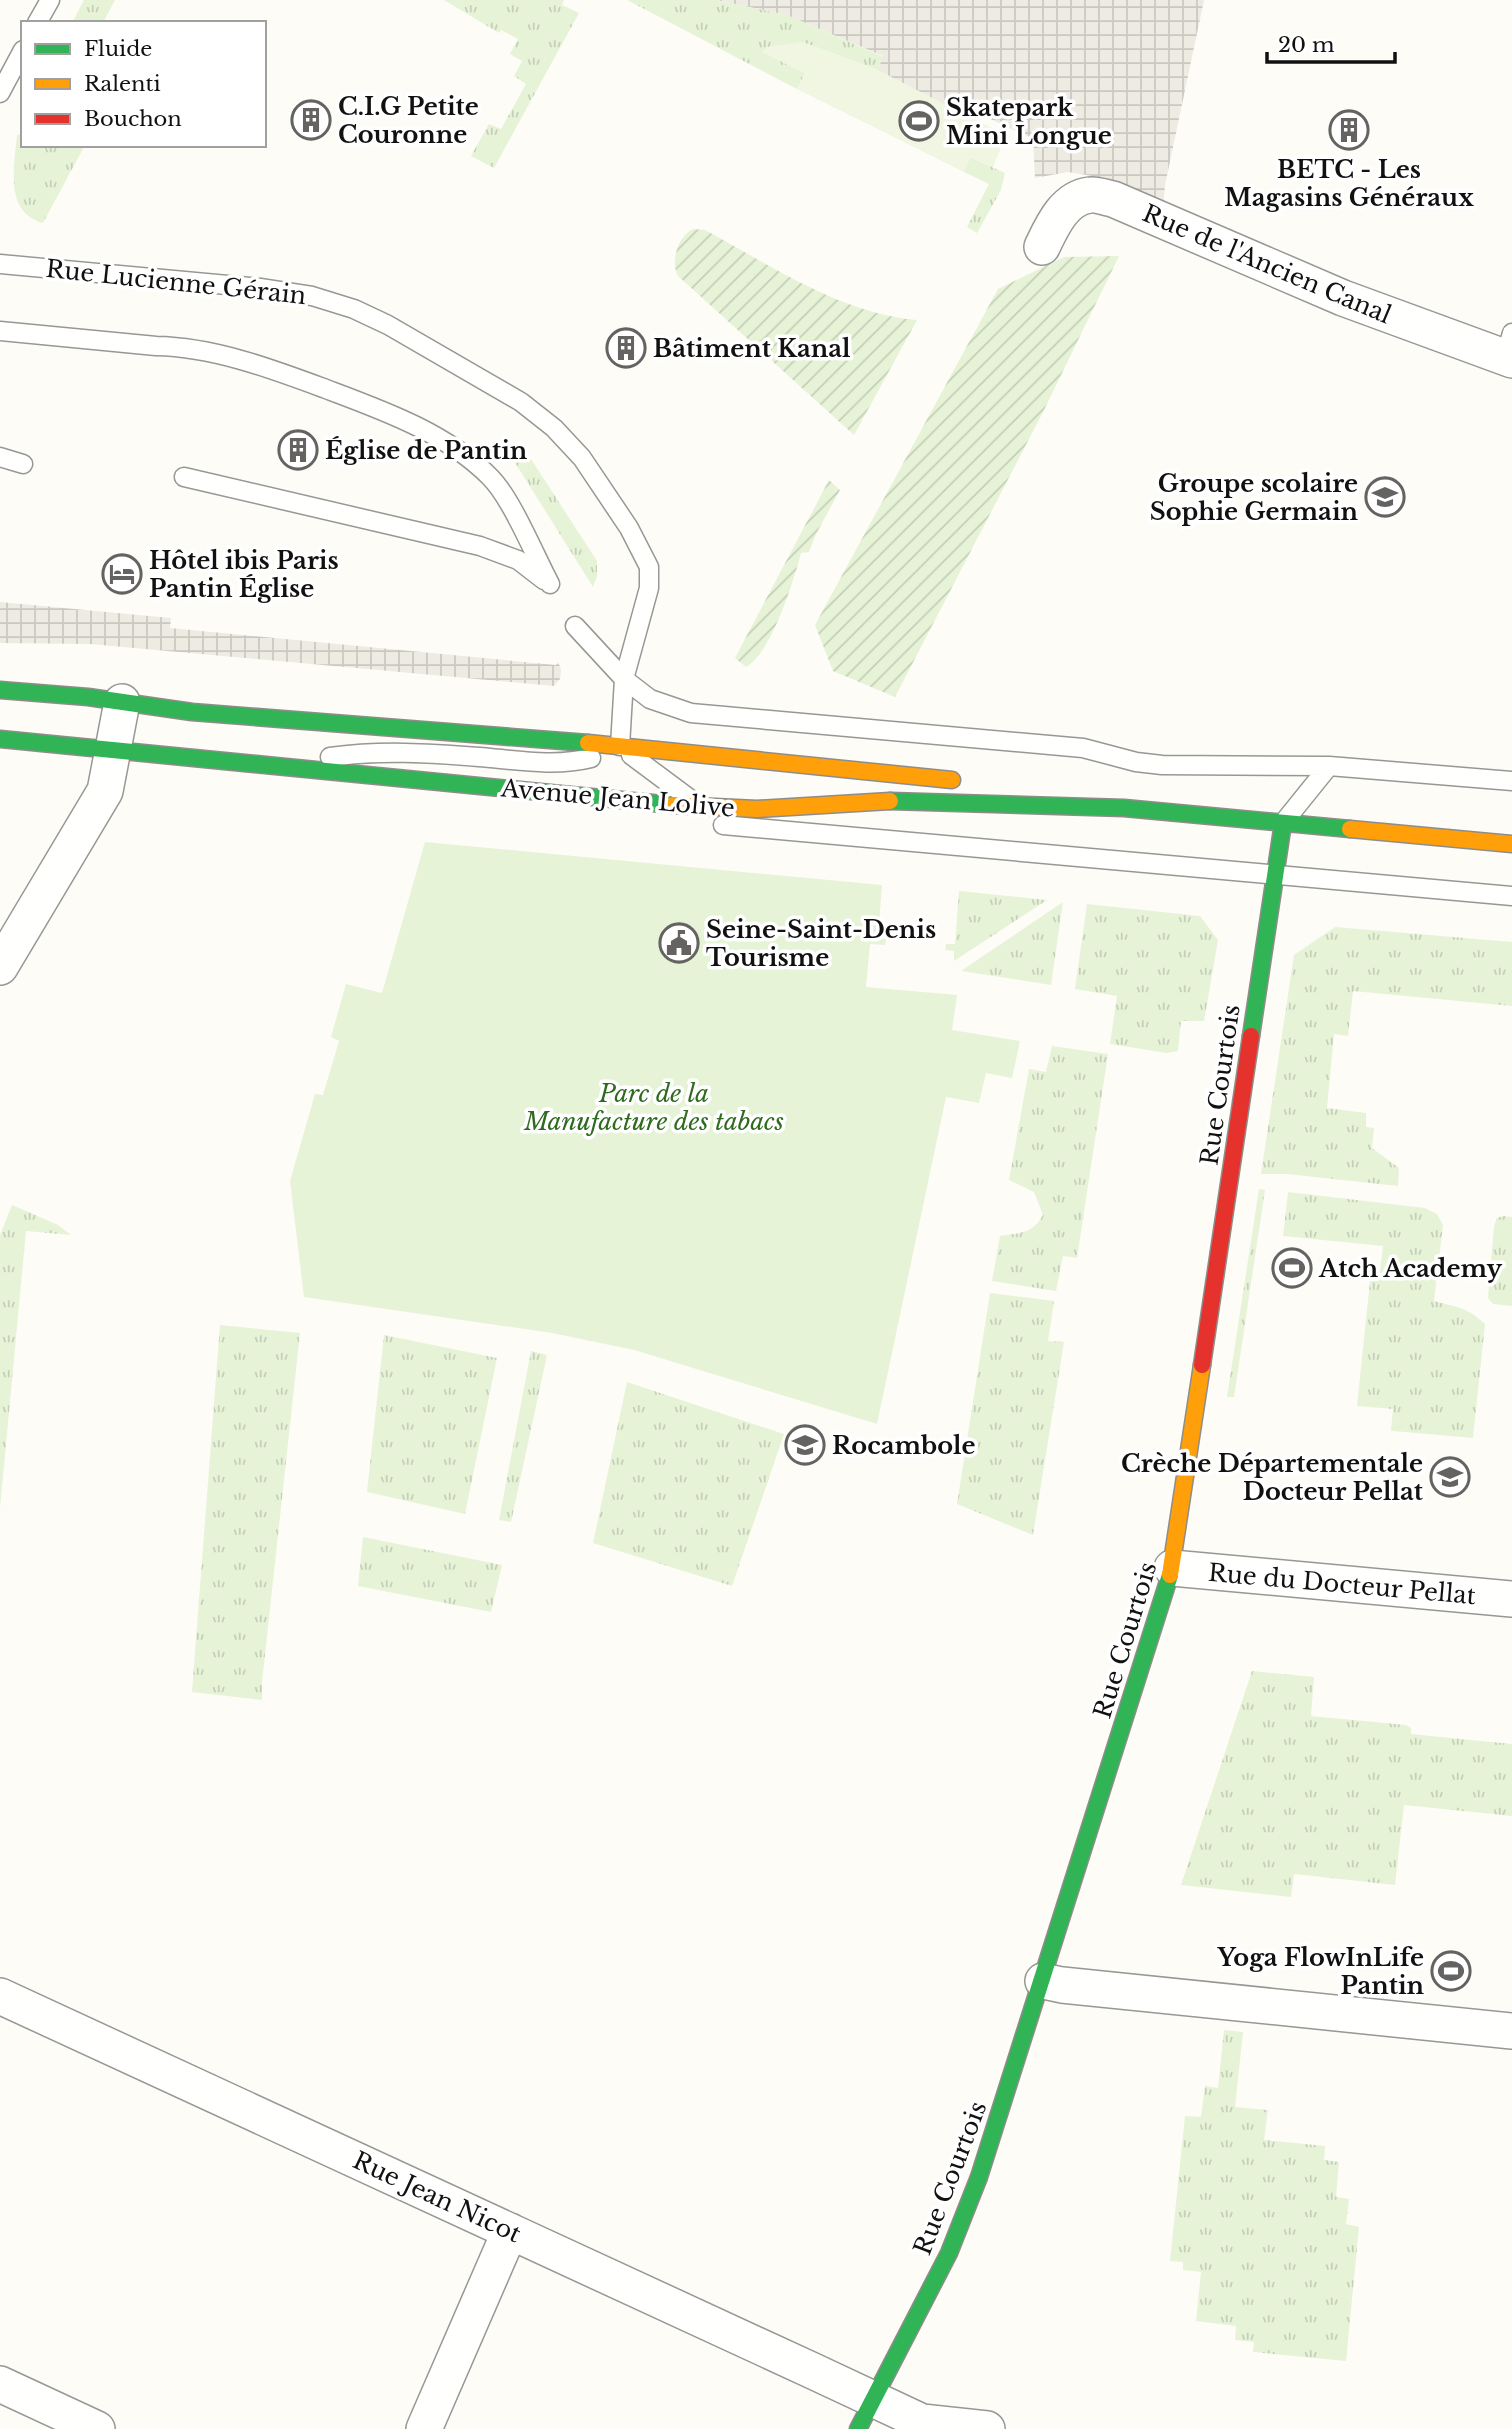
<svg xmlns="http://www.w3.org/2000/svg" width="1512" height="2429" viewBox="0 0 1512 2429" font-family="'Libre Baskerville',serif">
	<defs>
		<pattern id="grass-tufts" width="24" height="20" patternUnits="userSpaceOnUse" patternTransform="scale(1.75)"><rect width="24" height="20" fill="#e7f3d7"/><path d="M3 7l-1-3M5 7V3M7 7l1-3M15 17l-1-3M17 17v-4M19 17l1-3" fill="none" stroke="#c5cfb8"/></pattern>
		<pattern id="garden-furrows" width="10" height="10" patternUnits="userSpaceOnUse" patternTransform="scale(1.75)"><rect width="10" height="10" fill="#e7f3d7"/><path d="M-1 1l2-2M0 10L10 0M9 11l2-2" fill="none" stroke="#c5cfb8"/></pattern>
		<pattern id="plaza-grid" width="8" height="8" patternUnits="userSpaceOnUse" patternTransform="scale(1.75)"><rect width="8" height="8" fill="#edebe2"/><path d="M0 4h8M4 0v8" fill="none" stroke="#cac8c1"/></pattern>
	</defs>
	<rect width="100%" height="100%" fill="#fdfcf7"/>
	<path fill="url(#grass-tufts)" d="M84 0H115L103 23H72Z
		M444 0H564L562 5 579 13 494 168 471 156 489 124 501 129 526 84 514 76 522 61 510 54 518 39 501 30 499 33Z
		M627 0H717L787 15 884 57 878 70 802 42 762 52 805 73 797 89Z
		M23 134V145H85L43 223C4 212 14 167 17 135Z
		M970 157 1005 173 1001 190 977 233 967 227 989 184 964 172Z
		M516 449 531 459 597 561V576L593 587 509 453Z
		M959 891 1047 900 954 961V951L945 950 946 944H955Z
		M1063 902 1051 985 961 971Z
		M1087 904 1200 916 1218 940 1204 1021H1181L1178 1051 1167 1053 1110 1044 1117 996 1075 989Z
		M1335 927 1512 942V1006L1353 991 1348 1036 1334 1034 1327 1108 1366 1113V1127L1374 1128 1372 1148 1399 1168 1398 1186 1287 1174H1261L1294 955Z
		M1052 1046 1108 1054 1077 1258 1063 1256 1056 1291 992 1281 1000 1236C1019 1233 1033 1234 1043 1215L1034 1192 1009 1180 1029 1069 1046 1072Z
		M1259 1189 1265 1190 1234 1397H1227Z
		M1288 1192 1425 1208 1437 1214 1443 1225 1434 1301C1456 1307 1467 1307 1485 1324L1473 1438 1393 1431 1391 1430 1393 1409 1357 1406 1370 1281H1379L1383 1246 1283 1236Z
		M12 1205 58 1225 71 1235 26 1231 0 1508V1235Z
		M1503 1216 1512 1217V1306L1493 1304 1488 1298 1494 1226 1497 1218Z
		M990 1293 1054 1301 1048 1341 1064 1342 1033 1535 957 1504Z
		M220 1325 300 1333 262 1682V1700L192 1692Z
		M384 1335 497 1358 465 1514 367 1492Z
		M531 1351 547 1355 511 1522 499 1520Z
		M627 1382 784 1434 732 1586 593 1543Z
		M363 1537 502 1565 491 1612 358 1586Z
		M1252 1671 1314 1677 1311 1716 1406 1725 1411 1728V1734L1512 1744V1816L1404 1805 1395 1885 1294 1874 1291 1897 1181 1885Z
		M1224 2030 1243 2032 1235 2107 1268 2110 1264 2140 1325 2146 1324 2160 1339 2162 1336 2197 1349 2199 1346 2224 1359 2227 1346 2361 1253 2352 1254 2342 1235 2340 1236 2326 1196 2321 1201 2272 1183 2270V2262L1170 2261 1185 2116 1201 2117 1205 2086 1218 2088Z"/>
	<path fill="#e7f3d7" d="M425 842 882 885 878 937 886 939 885 945 870 944 866 987 957 995 952 1030 1020 1041 1012 1078 986 1073 979 1103 946 1097 877 1424 634 1350 552 1333 304 1297 290 1181 315 1094 323 1095 339 1041 331 1037 346 984 382 993Z"/>
	<path fill="url(#garden-furrows)" d="M693 229 705 230C772 266 840 313 917 320L854 435 678 276C670 262 678 236 693 229Z
		M1119 256 1043 412 895 697 833 671 815 625 998 289 1064 257Z
		M829 480 840 490 816 534 809 552 801 553C794 580 771 654 746 667L735 658Z"/>
	<path fill="#f0f6e1" d="M802 42 878 70 1006 135 993 167 970 157 964 172 797 89 805 73 762 52 766 47Z"/>
	<path fill="url(#plaza-grid)" d="M717 0H1204L1165 185 1163 209 1092 176 1068 172 1035 178 1033 139 952 101 948 106 878 70 883 56 787 15Z
		M0 602 171 618 170 628 556 665 558 662 561 669 560 679 554 686 543 685 90 644 0 643Z"/>
	<g fill="none" stroke-linecap="round" stroke-linejoin="round">
		<g stroke="#979795" stroke-width="21">
			<path id="lane" d="M37 23 50 0
				M0 93 23 50
				M0 264 260 288 312 296 354 309 388 325 521 402 554 428 582 458 629 528 649 567V588L624 679 620 746
				M0 331 156 346C214 347 272 369 326 389 382 410 447 433 490 477 512 499 534 554 550 584
				M1505 358 1512 333
				M0 457 23 464
				M184 477 480 546 518 560 544 580
				M575 626 624 679 650 699 691 713 1083 748 1136 762 1162 765 1329 766 1512 781
				M631 755 690 799
				M330 757C380 750 429 753 479 757 516 760 555 767 591 758
				M1283 823 1329 766
				M723 825 1512 896"/>
		</g>
		<g stroke="#979795" stroke-width="38">
			<path id="street" d="M1042 247C1052 226 1064 198 1090 195 1097 194 1106 198 1113 199L1343 298 1512 360
				M0 967 105 791 122 702
				M1172 1568 1512 1599
				M1043 1981 1062 1985 1512 2031
				M0 1996 813 2371 922 2422 987 2429
				M0 2384 97 2429
				M424 2429 510 2231"/>
		</g>
		<g stroke="#8e8d8b" stroke-width="19">
			<path id="fast" d="M0 690 88 697 192 712 588 743
				M0 739 673 805
				M890 801 1124 808 1350 829
				M1251 1036 1283 823
				M858 2429 949 2253 979 2177 1170 1575"/>
		</g>
		<g stroke="#8e8d8b" stroke-width="19">
			<path id="slow" d="M588 743 952 780
				M673 805 757 809 890 801
				M1350 829 1512 844
				M1170 1575 1202 1365"/>
		</g>
		<g stroke="#8e8d8b" stroke-width="19">
			<path id="jam" d="M1202 1365 1251 1036"/>
		</g>
		<use href="#lane" stroke="#fffffe" stroke-width="18"/>
		<use href="#street" stroke="#fffffe" stroke-width="35"/>
		<use href="#fast" stroke="#30b455" stroke-width="16"/>
		<use href="#slow" stroke="#ff9f0a" stroke-width="16"/>
		<use href="#jam" stroke="#e5322d" stroke-width="16"/>
	</g>
	<defs>
		<g id="building-ring" transform="scale(2.0125)"><circle r="9.5" fill="#fff" stroke="#646362" stroke-width="1.5"/><path d="M-4-6H4V6H1V3H-1V6H-4ZM-2.5-4.3h1.7v1.8h-1.7ZM.8-4.3h1.7v1.8H.8ZM-2.5-1h1.7V.8h-1.7ZM.8-1h1.7V.8H.8Z" fill="#646362"/></g>
		<g id="stadium-ring" transform="scale(2.0125)"><circle r="9.5" fill="#fff" stroke="#646362" stroke-width="1.5"/><path d="M0-5a6.5 5 0 1 0 0 10a6.5 5 0 1 0 0-10ZM-3.5-1.8h7v3.6h-7Z" fill="#646362"/></g>
		<g id="school-ring" transform="scale(2.0125)"><circle r="9.5" fill="#fff" stroke="#646362" stroke-width="1.5"/><path d="M0-5L7-2L0 1L-7-2ZM-4 1L0 2.5L4 1V4Q0 6-4 4Z" fill="#646362"/></g>
		<g id="hotel-ring" transform="scale(2.0125)"><circle r="9.5" fill="#fff" stroke="#646362" stroke-width="1.5"/><path d="M-6-4.5h1.5V1H6V5H4.5V3h-9V5H-6ZM-4 0a1.8 1.8 0 1 1 3.6 0ZM.5 0V-2.5h3Q6-2.5 6 0Z" fill="#646362"/></g>
		<g id="civic-ring" transform="scale(2.0125)"><circle r="9.5" fill="#fff" stroke="#646362" stroke-width="1.5"/><path d="M-.6-6.5H3V-4.5H.6V-3L4-1V1h2V6H-6V1h2V-1L-.6-3ZM-1.2 2.5V6h2.4V2.5Z" fill="#646362"/></g>
	</defs>
	<g fill-rule="evenodd">
		<use href="#building-ring" x="311" y="120"/>
		<use href="#stadium-ring" x="919" y="121"/>
		<use href="#building-ring" x="1349" y="130"/>
		<use href="#building-ring" x="626" y="348"/>
		<use href="#building-ring" x="298" y="450"/>
		<use href="#school-ring" x="1385" y="497"/>
		<use href="#hotel-ring" x="122" y="574"/>
		<use href="#civic-ring" x="679" y="943"/>
		<use href="#stadium-ring" x="1292" y="1268"/>
		<use href="#school-ring" x="805" y="1445"/>
		<use href="#school-ring" x="1450" y="1477"/>
		<use href="#stadium-ring" x="1451" y="1971"/>
	</g>
	<g text-anchor="middle" dominant-baseline="central" stroke-width="7" stroke-linejoin="round" paint-order="stroke">
		<g font-size="24" font-weight="bold" fill="#111" stroke="#fff" text-anchor="start">
			<text x="338" y="106">C.I.G Petite<tspan x="338" dy="28">Couronne</tspan></text>
			<text x="946" y="107">Skatepark<tspan x="946" dy="28">Mini Longue</tspan></text>
			<text x="1349" y="169" text-anchor="middle">BETC - Les<tspan x="1349" dy="28">Magasins Généraux</tspan></text>
			<text x="653" y="348">Bâtiment Kanal</text>
			<text x="325" y="450">Église de Pantin</text>
			<text x="1358" y="483" text-anchor="end">Groupe scolaire<tspan x="1358" dy="28">Sophie Germain</tspan></text>
			<text x="149" y="560">Hôtel ibis Paris<tspan x="149" dy="28">Pantin Église</tspan></text>
			<text x="706" y="929">Seine-Saint-Denis<tspan x="706" dy="28">Tourisme</tspan></text>
			<text x="1319" y="1268">Atch Academy</text>
			<text x="832" y="1445">Rocambole</text>
			<text x="1423" y="1463" text-anchor="end">Crèche Départementale<tspan x="1423" dy="28">Docteur Pellat</tspan></text>
			<text x="1424" y="1957" text-anchor="end">Yoga FlowInLife<tspan x="1424" dy="28">Pantin</tspan></text>
		</g>
		<g font-size="24" fill="#111" stroke="#fff">
			<text transform="translate(1267 264) rotate(23)">Rue de l'Ancien Canal</text>
			<text transform="translate(176 282) rotate(6)">Rue Lucienne Gérain</text>
			<text transform="translate(618 798) rotate(5)">Avenue Jean Lolive</text>
			<text transform="translate(1220 1085) rotate(-82)">Rue Courtois</text>
			<text transform="translate(1342 1584) rotate(5)">Rue du Docteur Pellat</text>
			<text transform="translate(1125 1640) rotate(-73)">Rue Courtois</text>
			<text transform="translate(950 2178) rotate(-69)">Rue Courtois</text>
			<text transform="translate(437 2197) rotate(25)">Rue Jean Nicot</text>
		</g>
		<g font-size="24" font-style="italic" fill="#2f6b1f" stroke="#fff">
			<text x="654" y="1093">Parc de la<tspan x="654" dy="28">Manufacture des tabacs</tspan></text>
		</g>
	</g>
	<rect x="21" y="21" width="245" height="126" fill="#ffffff" stroke="#a0a0a0" stroke-width="2"/>
	<rect x="35" y="44" width="35" height="10" fill="#30b455" stroke="#a0a0a0" stroke-width="2"/>
	<text x="84" y="56" font-size="21" fill="#111111">Fluide</text>
	<rect x="35" y="79" width="35" height="10" fill="#ff9f0a" stroke="#a0a0a0" stroke-width="2"/>
	<text x="84" y="91" font-size="21" fill="#111111">Ralenti</text>
	<rect x="35" y="114" width="35" height="10" fill="#e5322d" stroke="#a0a0a0" stroke-width="2"/>
	<text x="84" y="126" font-size="21" fill="#111111">Bouchon</text>
	<path d="M1267 52v10h128v-10" fill="none" stroke="#111111" stroke-width="3.5"/>
	<text x="1278" y="52" font-size="21" fill="#111111" stroke="#ffffff" stroke-width="5" paint-order="stroke">20 m</text>
</svg>
